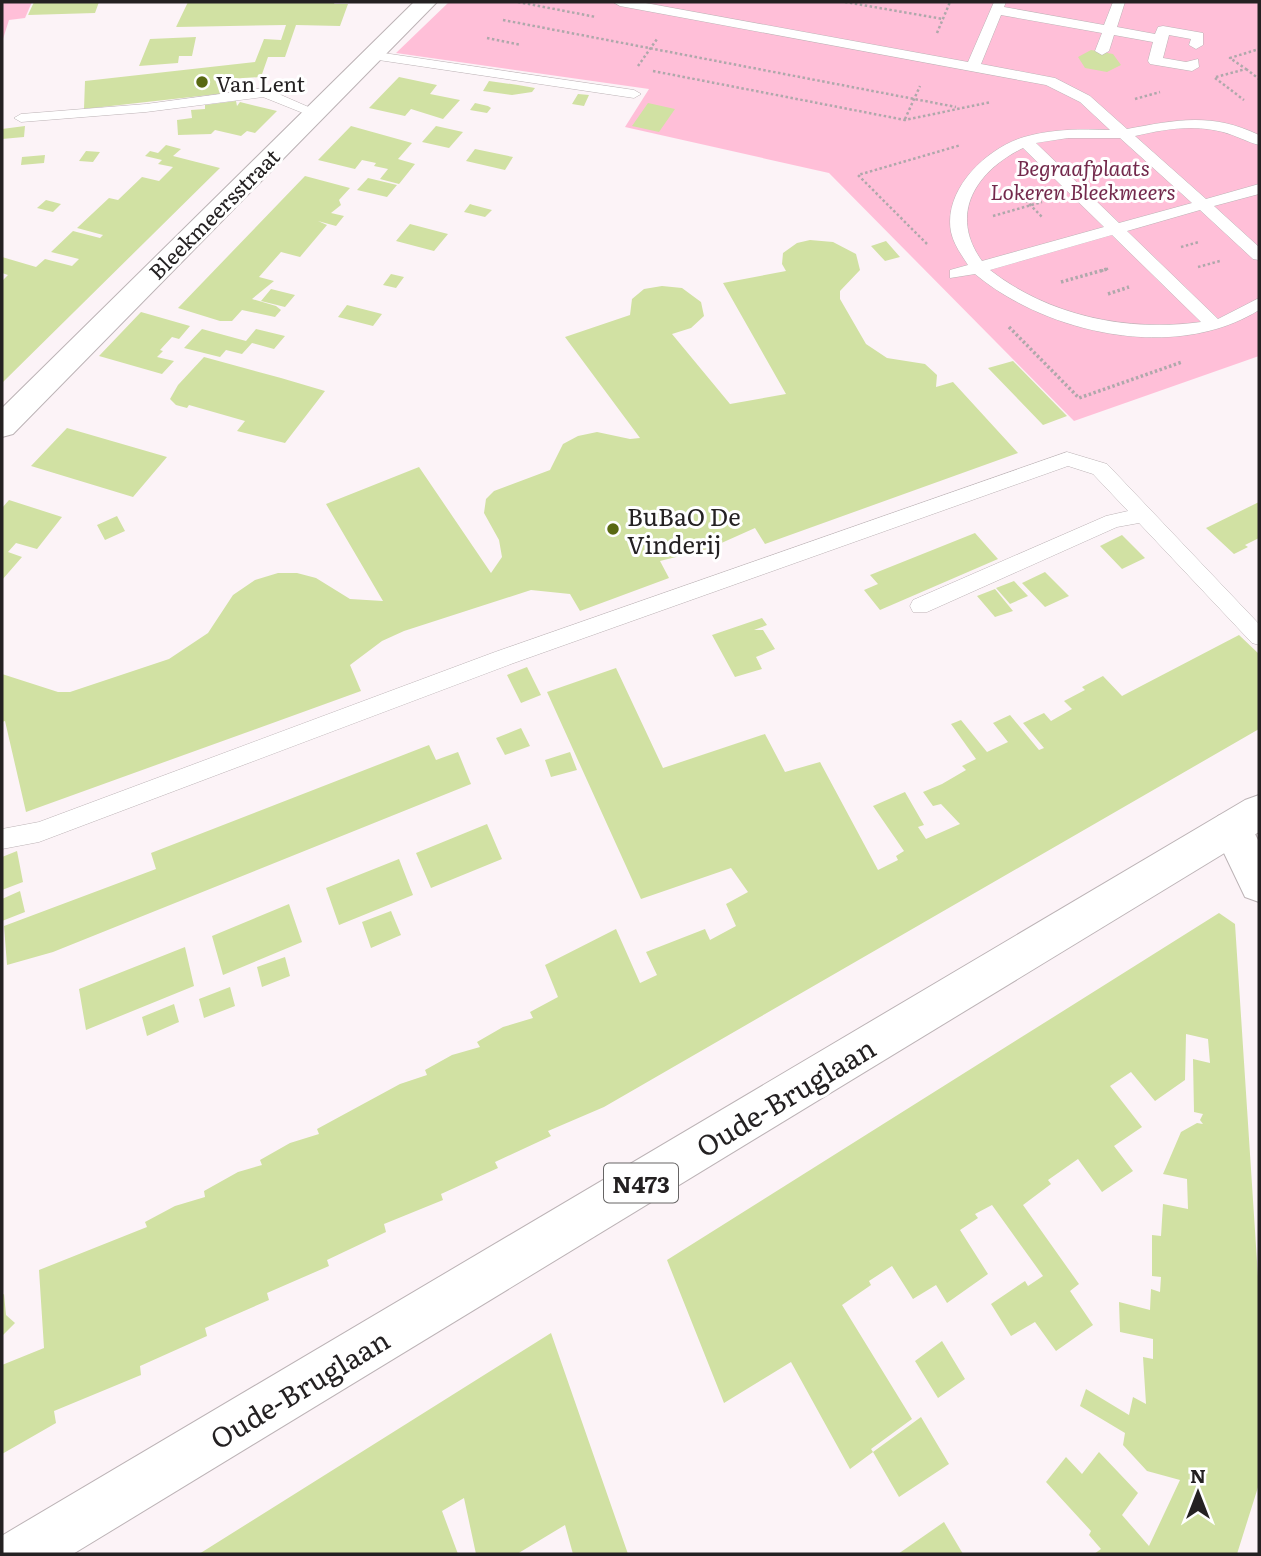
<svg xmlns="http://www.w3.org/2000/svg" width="1261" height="1556" viewBox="0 0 1261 1556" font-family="Literata,serif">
	<rect width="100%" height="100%" fill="#fcf3f7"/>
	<path fill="#ffbfd8" d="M2 2H32L25 18 9 20 2 42Z
		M449 2H1259V356L1074 421 829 173 625 127 649 89 396 53Z"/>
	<path fill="#d1e1a3" d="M34 2H99L95 13 28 15Z
		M188 2H335L334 4H348L340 26 296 25 285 57H268L261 77 226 79 227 93 84 109 85 81 255 62 264 39 281 40 286 25 176 27Z
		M196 37 192 56H179L178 63 139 66 150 39Z
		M1091 50 1113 54 1121 65 1107 72 1085 68 1078 57Z
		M399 77 437 85 430 94 460 100 443 119 411 109 405 116 369 108Z
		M489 81 518 85 535 88 532 92 512 95 483 91Z
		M578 94 589 95 584 106 572 104Z
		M236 101 237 106 240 102 277 111 255 133 247 131 241 136 215 130 211 134 178 135 177 120 192 118 191 110 205 109V105Z
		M475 103 488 106 491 108 487 113 470 110Z
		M648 103 675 109 659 132 632 126Z
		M25 126 24 137 2 139V129Z
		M351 126 412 143 398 159 415 164 399 184 380 179 388 169 374 166 376 163 362 160 355 169 318 160Z
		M436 126 463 132 449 148 422 142Z
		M166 145 181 149 173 156 220 168 2 383V281L8 275 2 273V257L36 267 45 259 72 266 79 259 51 252 73 231 100 238 103 235 77 228 109 198 118 200 142 177 159 181 173 167 158 164 162 160 145 156 150 151 158 153Z
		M475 149 513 157 505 170 466 161Z
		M86 151 100 152 93 162 79 161Z
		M45 155 44 163 21 165 22 157Z
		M305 176 350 188 339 200 341 205 331 213 344 216 336 226 318 221 327 225 300 257 281 252 259 277 274 281 252 299 276 306 281 310 275 317 242 310 232 321H220L178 308Z
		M368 178 397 185 387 197 357 190Z
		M46 200 61 204 53 212 37 208Z
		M470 204 473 205 492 210 485 217 464 212Z
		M410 224 448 234 434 251 396 241Z
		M810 240 833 242 856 254 860 270 840 291V299L866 344 887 358 925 364 937 375 936 387 953 382 1018 453 765 544 755 528 708 549 660 561 669 578 580 611 570 594 531 590 404 631 382 641 350 665 361 691 26 812 5 721 2 722V674L58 692H70L169 659 208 633 233 595 255 580 278 573H297L316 578 350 599 383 601 326 504 419 467 491 573 502 557 499 540 484 513 486 499 494 491 550 470 563 444 578 436 597 432 630 439 640 438 565 337 630 315 632 299 644 289 662 286 682 288 701 302 704 316 691 328 672 334 730 404 786 394 723 283 786 271 782 264 783 253 797 243Z
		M886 241 900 257 885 261 871 246Z
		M391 274 404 277 396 288 383 285Z
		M271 289 295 295 285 307 261 301Z
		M347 305 382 314 373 326 338 317Z
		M141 312 190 326 179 339 172 337 160 350 163 351 157 357 174 361 162 374 99 356Z
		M202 329 246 341 256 329 285 336 274 349 252 343 242 354 226 350 220 357 184 348Z
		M204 357 281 378 325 391 285 443 237 431 245 421 189 405 187 408 176 405 170 399 178 385Z
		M1013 361 1067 416 1043 425 988 368Z
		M67 428 167 457 133 497 31 466Z
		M9 500 62 517 37 549 16 543 8 552 22 557 2 580V508Z
		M1259 502V538L1245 545 1248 547 1234 554 1206 528Z
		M117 516 125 531 105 540 97 525Z
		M975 533 998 559 880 610 864 590 878 584 870 575Z
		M1122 535 1145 558 1122 569 1100 546Z
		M1045 572 1069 596 1045 607 1022 583Z
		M1014 581 1028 596 1010 604 996 588Z
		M995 589 1013 611 995 617 977 596Z
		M762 618 767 625 754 630H763L775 649 756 657 762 669 735 677 712 635Z
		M1239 635 1259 654V729L604 1107 548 1131 551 1136 495 1162 498 1168 441 1194 443 1200 384 1224 386 1232 327 1260 329 1266 267 1293 269 1300 205 1328 207 1336 140 1366 141 1375 54 1411 56 1423 2 1454V1365L44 1348 39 1270 147 1227 145 1222 175 1206 205 1197 204 1191 238 1172 262 1165 260 1160 290 1143 319 1134 317 1129 400 1084 427 1075 425 1070 452 1055 480 1047 477 1042 503 1027 533 1018 530 1012 558 997 545 965 616 929 640 983 657 975 646 952 705 929 710 940 736 926 726 904 748 892 731 868 641 899 547 692 616 668 663 768 765 734 785 772 820 762 878 870 898 860 896 856 904 851 873 806 905 792 924 825 918 827 926 839 960 824 941 804 933 806 923 792 942 784 966 770 962 766 976 759 951 724 961 720 987 752 1008 742 993 723 1010 715 1039 750 1044 748 1023 723 1044 713 1051 721 1072 709 1064 701 1085 690 1082 687 1103 676 1122 696Z
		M527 667 541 695 521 703 507 675Z
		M521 728 530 746 505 755 496 738Z
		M429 745 436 760 458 752 471 784 53 952 7 965 4 926 156 869 151 853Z
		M570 752 577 770 551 777 545 760Z
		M487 824 502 859 431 888 416 853Z
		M17 851 23 882 2 890V857Z
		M399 859 413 895 339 925 326 888Z
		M20 891 25 912 2 921V899Z
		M289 904 302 942 223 975 212 936Z
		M391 911 401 935 371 948 362 922Z
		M1219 913 1235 924 1259 1292V1484L1237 1554H1094L1101 1549 1089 1535 1091 1531 1046 1482 1066 1457 1082 1474 1099 1452 1138 1493 1122 1515 1149 1546 1180 1480 1147 1471 1123 1445 1125 1433 1080 1406 1086 1389 1129 1415 1133 1397 1146 1404 1143 1357 1153 1359V1339L1120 1332 1119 1302 1150 1310 1151 1289 1160 1292 1161 1277 1152 1276V1235L1161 1236 1163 1204 1188 1209 1187 1179 1163 1174 1181 1132 1197 1123 1203 1124 1200 1120 1203 1114 1194 1112 1193 1059 1210 1063 1208 1039 1186 1034 1185 1080 1155 1101 1131 1072 1110 1086 1142 1127 1114 1146 1133 1171 1102 1192 1078 1159 1048 1180 1051 1184 1023 1205 1079 1284 1070 1291 1093 1325 1056 1351 1035 1322 1011 1336 991 1304 1025 1281 1028 1286 1043 1276 992 1205 975 1214 978 1218 960 1230 988 1274 947 1303 936 1285 913 1299 892 1266 869 1281 871 1285 842 1305 912 1419 871 1449 873 1452 850 1469 791 1362 724 1403 667 1260Z
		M185 947 194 986 86 1030 79 989Z
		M285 957 290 976 262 987 257 967Z
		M230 987 235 1006 204 1018 199 999Z
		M174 1004 179 1022 147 1036 142 1017Z
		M4 1294 6 1315 15 1323 2 1336V1295Z
		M551 1333 628 1554H573L565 1525 517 1554H476L464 1498 442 1511 458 1554H199Z
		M942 1341 965 1379 938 1398 915 1361Z
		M921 1417 949 1464 899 1497 873 1452Z
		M944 1522 963 1554H898Z"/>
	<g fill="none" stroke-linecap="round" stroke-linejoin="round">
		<g stroke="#bcb3b6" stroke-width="1">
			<path id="lane" d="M613 2H640L968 62 994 2H1006L1004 7 1104 25 1113 2H1125L1117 27 1155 34 1158 27 1163 26 1203 33V45L1196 49 1189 45 1191 39 1169 35 1163 58 1186 62 1198 59 1199 67 1192 71 1150 64 1148 61 1153 42 1114 35 1109 51 1102 55 1095 51 1102 33 1001 15 981 64 1055 78 1090 96 1127 129C1176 120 1211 112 1259 135V145C1247 142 1235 135 1223 132 1192 124 1165 129 1135 136L1206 199 1259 184V194L1214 206 1259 247V260L1253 259 1200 210 1127 231 1218 319 1259 298V310C1176 362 1047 334 975 274L950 278V270L968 265C961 254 954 245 951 232 943 189 987 148 1024 137 1052 129 1081 129 1110 130L1080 102 1046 85 620 6ZM1068 138H1120L1192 203 1119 223 1036 143ZM1023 148 1104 227 982 261C948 214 976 171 1023 148ZM1112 235 1201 322C1127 332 1049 316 990 270Z
				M370 51 634 90 641 94 634 98 365 58 363 55Z
				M265 88 320 112 313 116 308 115 263 97 146 112 21 122 14 118 21 114 146 104Z
				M1067 452 1107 464 1259 624V645L1252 643 1139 523 1117 527 927 612H913L910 606 913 600 1106 516 1128 511 1093 474 1068 466 511 664 39 842 2 849V829L39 822 495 652Z"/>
		</g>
		<g stroke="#bcb3b6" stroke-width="2">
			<path id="street" d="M414 2H437L13 434 2 437V408Z
				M1232 811 1246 816 1259 842V902L1245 897 1212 828 1218 816Z"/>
		</g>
		<g stroke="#bcb3b6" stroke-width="2">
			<path id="primary" d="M1259 795V832L73 1554H2L3 1535 1245 800Z"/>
		</g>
		<path stroke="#afa8ab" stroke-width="2.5" stroke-dasharray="2.5 2.5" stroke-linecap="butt" d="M518 2 596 17
			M845 2 943 19
			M503 20 956 107
			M937 33 950 2
			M487 38 521 45
			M638 66 657 39
			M1246 69 1259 79
			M653 71 905 120 991 102
			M1216 77 1246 69 1230 58 1259 49
			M1215 78 1244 100
			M1135 99 1160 92
			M905 119 920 86
			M1012 186 1042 217
			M993 216 1042 202
			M927 244 858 175 961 145
			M1181 247 1199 242
			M1198 267 1220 261
			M1101 271 1110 268"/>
		<path stroke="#afa8ab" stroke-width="3.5" stroke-dasharray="2.5 2.5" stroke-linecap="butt" d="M1061 282 1107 269
			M1108 294 1129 287
			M1009 327 1079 398 1182 362"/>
		<use href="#lane" fill="#fff" fill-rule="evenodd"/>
		<use href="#street" fill="#fff" fill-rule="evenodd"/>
		<use href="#primary" fill="#fff" fill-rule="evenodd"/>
	</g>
	<g fill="#596912" stroke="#fff" stroke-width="2.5">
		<circle cx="202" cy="82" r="7"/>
		<circle cx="613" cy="529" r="7"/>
	</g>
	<g text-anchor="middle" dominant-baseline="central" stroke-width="6" stroke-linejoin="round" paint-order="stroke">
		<g font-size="21" fill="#242122" stroke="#fff" text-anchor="start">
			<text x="216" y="82">Van Lent</text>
		</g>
		<g font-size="21" font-style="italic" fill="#73294c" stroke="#fff">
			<text x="1083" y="166">Begraafplaats<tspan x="1083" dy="24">Lokeren Bleekmeers</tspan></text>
		</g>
		<g font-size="21" fill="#242122" stroke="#fff">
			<text transform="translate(213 213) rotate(-45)">Bleekmeersstraat</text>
		</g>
		<rect fill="#fff" stroke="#666464" stroke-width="2" x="604" y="1163.5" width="74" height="39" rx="5"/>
		<g font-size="23" font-weight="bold" fill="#242122">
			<text x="641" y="1183">N473</text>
		</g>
		<g font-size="24" fill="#242122" stroke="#fff" text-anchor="start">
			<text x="627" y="515">BuBaO De<tspan x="627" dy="28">Vinderij</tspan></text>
		</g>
		<g font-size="28" fill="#242122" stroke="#fff">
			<text transform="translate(785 1096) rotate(-31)">Oude-Bruglaan</text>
			<text transform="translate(299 1388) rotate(-31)">Oude-Bruglaan</text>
		</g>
	</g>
	<rect width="1261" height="1556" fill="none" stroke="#242122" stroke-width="7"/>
	<g transform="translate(1198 1493)" stroke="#ffffff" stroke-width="5" paint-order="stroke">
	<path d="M0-5L12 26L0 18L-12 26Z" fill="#242122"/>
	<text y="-10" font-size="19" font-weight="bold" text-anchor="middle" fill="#242122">N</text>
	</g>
</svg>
